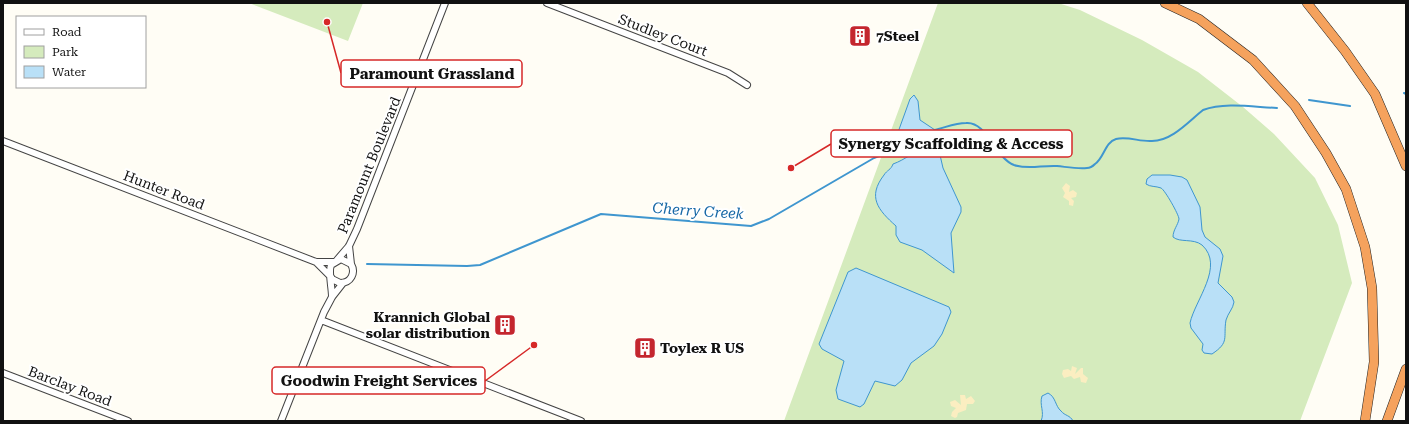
<svg xmlns="http://www.w3.org/2000/svg" width="1409" height="424" viewBox="0 0 1409 424" font-family="'Roboto Serif',serif">
	<rect width="100%" height="100%" fill="#fffdf5"/>
	<path fill="#d5ebbd" d="M249 3H363L348 41Z
		M938 3H1058L1080 10 1142 40 1198 72 1243 107 1274 134 1315 178 1338 225 1352 283 1300 421H784Z"/>
	<path fill="#fbeec1" d="M1066 183 1070 186 1069 192 1073 190 1077 193 1076 197 1071 198 1074 201 1073 206 1069 205V201L1063 197 1065 193 1062 188Z
		M1072 366 1077 368 1075 374 1081 368H1083V374L1088 378 1086 383 1081 382 1080 377 1074 379 1071 376 1064 378 1062 374 1063 370 1068 369 1071 371Z
		M960 395H965L966 399 971 396 975 401 973 404H967L966 410 958 413 957 417 955 418 951 416 952 412 956 408 951 406 950 402 955 400 961 405Z"/>
	<path fill="#b9e0f7" stroke="#3f96cf" d="M914 95 918 101 920 120 935 130 934 136 918 133 903 147 885 156 886 149 897 135 910 99Z
		M928 149 940 155 943 168 961 207V212L951 233 954 273 922 250 900 242 896 235V226C878 210 867 197 884 175 887 170 891 170 893 164 905 160 915 150 928 149Z
		M1152 175H1170L1182 177 1187 180 1200 207 1202 230 1205 237 1220 249 1223 256 1218 283 1232 297 1234 302C1233 309 1228 313 1226 320 1223 338 1230 342 1212 354L1204 353 1202 350 1203 344 1191 328 1190 323C1195 300 1225 266 1202 245 1193 238 1180 243 1173 237 1173 230 1178 225 1179 219 1179 215 1165 190 1161 188 1156 186 1150 187 1146 184L1147 179Z
		M856 268 949 307 951 312 942 334 934 346 911 363 902 380 895 386 875 381 864 404 860 407 838 399 836 390 844 361 822 349 819 344 848 272Z
		M1048 393C1056 397 1055 406 1061 411 1065 416 1070 415 1073 421H1041C1045 412 1039 405 1042 396Z"/>
	<g fill="none" stroke-linecap="round" stroke-linejoin="round">
		<path stroke="#3f96cf" stroke-width="2" d="M1404 93 1406 94
			M1309 100 1350 106
			M934 130C944 128 955 123 966 123 987 121 994 157 1014 165 1028 170 1042 165 1057 166 1067 167 1077 169 1087 168 1090 168 1093 166 1095 164 1104 158 1105 142 1116 139 1128 136 1140 142 1152 141 1172 141 1189 121 1203 110 1225 102 1253 107 1277 108
			M367 264 467 266 480 265 601 214 751 226 769 219 874 158 886 153"/>
		<g stroke="#444" stroke-width="8">
			<path id="minor" d="M547 3 728 73 747 85
				M3 141 316 262H334
				M349 246 351 264
				M337 260 349 246 357 229 445 3
				M316 262 331 277
				M332 297C332 287 328 272 331 265L341 259 351 264C356 273 351 283 340 283L332 279
				M321 320 581 421
				M3 373 128 421
				M281 421 324 312 332 297 343 283"/>
		</g>
		<g stroke="#222" stroke-width="10">
			<path id="highway" d="M1165 3 1199 19 1253 60 1295 106 1326 153 1346 189 1365 247 1372 288 1374 362 1365 421
				M1307 3 1345 51 1375 94 1406 166
				M1387 421 1406 369"/>
		</g>
		<use href="#minor" stroke="#fff" stroke-width="6"/>
		<use href="#highway" stroke="#f5a25d" stroke-width="9"/>
	</g>
	<defs>
		<g id="building-square" transform="scale(1.15)"><rect x="-9" y="-9" width="18" height="18" rx="4" fill="#c4262e" stroke="#fff"/><path d="M-4-6H4V6H1V3H-1V6H-4ZM-2.5-4.3h1.7v1.8h-1.7ZM.8-4.3h1.7v1.8H.8ZM-2.5-1h1.7V.8h-1.7ZM.8-1h1.7V.8H.8Z" fill="#fff"/></g>
	</defs>
	<g fill-rule="evenodd">
		<use href="#building-square" x="860" y="36"/>
		<use href="#building-square" x="505" y="325"/>
		<use href="#building-square" x="645" y="348"/>
	</g>
	<g text-anchor="middle" dominant-baseline="central" stroke-width="4" stroke-linejoin="round" paint-order="stroke">
		<g font-size="14" fill="#111" stroke="#fff">
			<text transform="translate(663 35) rotate(21)">Studley Court</text>
			<text transform="translate(369 165) rotate(-68)">Paramount Boulevard</text>
			<text transform="translate(164 190) rotate(21)">Hunter Road</text>
			<text transform="translate(70 386) rotate(21)">Barclay Road</text>
		</g>
		<g font-size="14" font-weight="bold" fill="#111" stroke="#fff" text-anchor="start">
			<text x="876" y="36">7Steel</text>
			<text x="490" y="317" text-anchor="end">Krannich Global<tspan x="490" dy="16">solar distribution</tspan></text>
			<text x="660" y="348">Toylex R US</text>
		</g>
		<g font-size="15" font-style="italic" fill="#1768a6" stroke="#fff">
			<text transform="translate(698 211) rotate(4)">Cherry Creek</text>
		</g>
	</g>
	<path fill="none" stroke="#d62828" stroke-width="1.5" d="M327 22L341 73M791 168L831 144M534 345L485 381"/>
	<g fill="#d62828" stroke="#fff" stroke-width="1.5">
		<circle cx="327" cy="22" r="4"/>
		<circle cx="791" cy="168" r="4"/>
		<circle cx="534" cy="345" r="4"/>
	</g>
	<g fill="#fff" stroke="#d62828" stroke-width="1.5">
		<rect x="341" y="60" width="181" height="27" rx="4"/>
		<rect x="831" y="130" width="241" height="27" rx="4"/>
		<rect x="272" y="367" width="213" height="27" rx="4"/>
	</g>
	<g font-size="15" text-anchor="middle" font-weight="bold" fill="#111">
		<text x="432" y="79">Paramount Grassland</text>
		<text x="951" y="149">Synergy Scaffolding &amp; Access</text>
		<text x="379" y="386">Goodwin Freight Services</text>
	</g>
	<rect width="1409" height="424" fill="none" stroke="#111111" stroke-width="8"/>
	<rect x="16" y="16" width="130" height="72" fill="#ffffff" stroke="#a0a0a0"/>
	<rect x="24" y="29" width="20" height="6" fill="#ffffff" stroke="#a0a0a0"/>
	<text x="52" y="36" font-size="12" fill="#111111">Road</text>
	<rect x="24" y="46" width="20" height="12" fill="#d5ebbd" stroke="#a0a0a0"/>
	<text x="52" y="56" font-size="12" fill="#111111">Park</text>
	<rect x="24" y="66" width="20" height="12" fill="#b9e0f7" stroke="#a0a0a0"/>
	<text x="52" y="76" font-size="12" fill="#111111">Water</text>
</svg>
